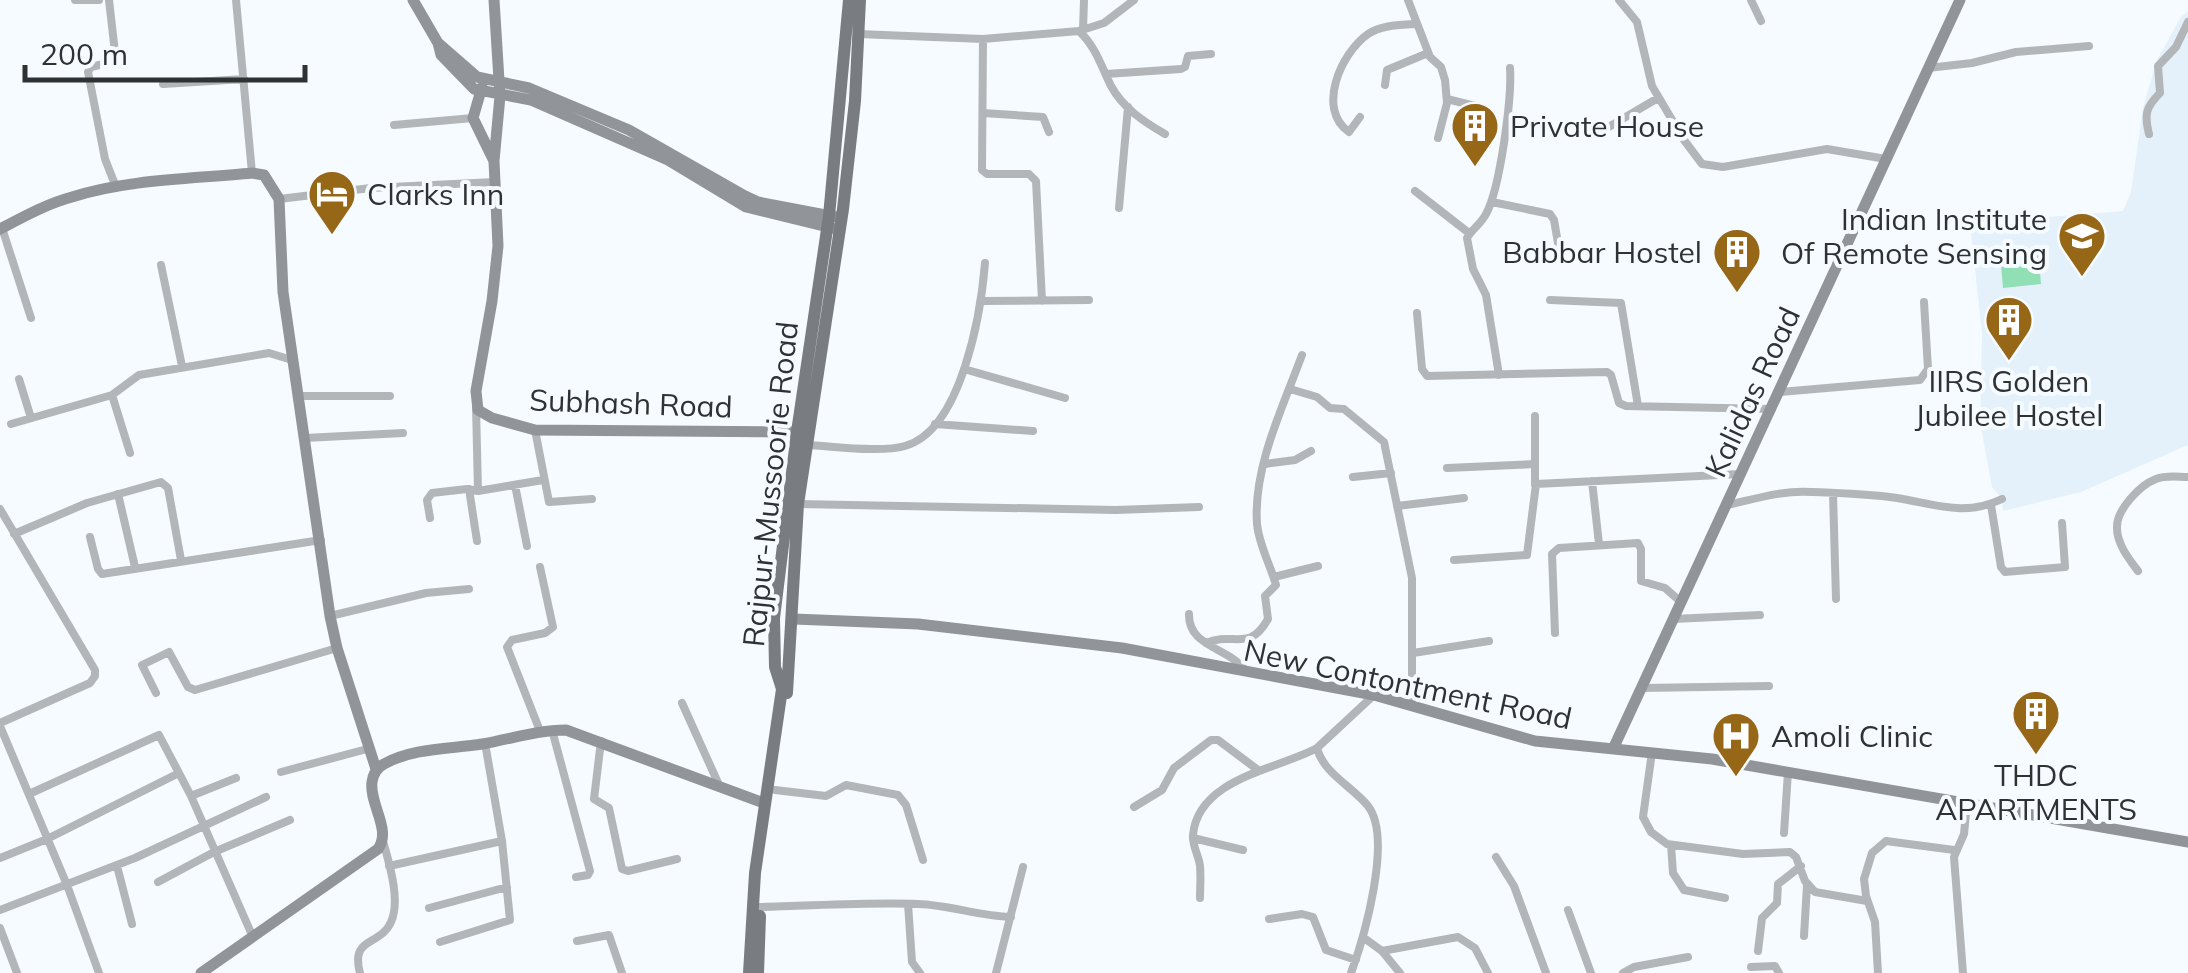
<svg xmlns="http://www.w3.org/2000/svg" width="2188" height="973" viewBox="0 0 2188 973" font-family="Mulish,sans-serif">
	<rect width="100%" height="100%" fill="#f6fbff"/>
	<path fill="#e4f1fb" d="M2188 11V445L2081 492 2003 511 2002 499 1992 487 1980 422 1982 334 1970 223 2123 211 2131 192 2143 108 2157 60 2181 17Z"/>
	<path fill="#91dfb4" d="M2038 248 2041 284 2003 288 2000 253Z"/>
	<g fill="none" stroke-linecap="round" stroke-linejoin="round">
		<path stroke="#b3b6b8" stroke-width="8" d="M75 0H99
			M109 0 116 61 91 67 88 72 105 159 116 187
			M236 0 252 173
			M1408 0 1430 57 1441 67 1445 80 1447 103 1438 138
			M1619 0 1637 22 1652 86 1684 140 1702 164 1723 167 1827 149 1886 159
			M1751 0 1761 21
			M1083 30 1084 0
			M1079 31C1096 47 1101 66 1111 86 1123 108 1144 122 1165 134
			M858 34 983 39 1079 31 1104 23 1134 0
			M983 39 982 170 987 174H1029L1036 181 1042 301
			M1928 68 1972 63 2016 52 2089 46
			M1106 74 1181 69 1185 67 1188 56 1211 54
			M163 84 244 79
			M1385 85 1387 70 1428 53
			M1447 99 1475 106
			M983 113 1043 117 1049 132
			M1360 117 1349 132C1316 109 1341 53 1368 34 1381 25 1400 25 1415 24
			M394 125 473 118
			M1607 128 1658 98
			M2149 134C2144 114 2146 107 2160 93L2158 66 2176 47 2188 22
			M1415 191 1469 233
			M279 199 371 188 495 182
			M1492 202 1550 214 1554 220 1558 243
			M1119 208 1128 107
			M2 228 31 318
			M161 265 182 366
			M1550 300 1621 303 1638 406
			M982 301 1089 300
			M1417 313 1422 369 1427 376 1607 372 1611 375 1619 403 1626 406 1772 409
			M964 369 1065 398
			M1499 375 1486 295 1473 269 1467 238C1472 229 1481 224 1486 214 1500 189 1512 98 1510 68
			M19 379 31 418
			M1290 389 1317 397 1330 408 1344 409 1384 442 1412 578V706
			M1780 392 1920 380 1928 369 1924 302
			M112 395 130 453
			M298 396H390
			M476 406 478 491
			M11 424 112 395 139 375 269 353 292 360
			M935 424 1033 431
			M535 430 549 502 592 499
			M305 438 403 433
			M806 445C833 446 880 453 905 446 962 430 981 312 985 263
			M1265 464 1295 460 1311 451
			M1447 468 1535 464
			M1353 477 1391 473
			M1592 481 1599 544
			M515 485 527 546
			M1535 485V416
			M469 489 477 541
			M1833 493 1836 599
			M118 494 135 567
			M798 504 1116 510 1199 507
			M1727 505C1755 499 1783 490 1811 492 1839 493 1869 494 1897 498 1935 504 1965 517 2002 499
			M1991 505 2001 567 2005 572 2065 567 2062 523
			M1397 506 1464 498
			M0 509 95 670V676L90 683 0 723
			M430 518 427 500 432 493 467 489 478 491 543 480
			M14 534 87 503 161 482 168 488 181 560
			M90 537 98 569 102 574 321 540
			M1454 560 1527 555 1536 484 1740 474
			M540 567 553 627 545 633 512 640 507 647 540 731
			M2138 571C2129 559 2117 544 2117 528 2116 510 2140 485 2156 479 2166 475 2177 477 2188 477
			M1274 577 1318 566
			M1189 614C1188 647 1228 647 1245 670
			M330 616 426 593 469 589
			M1673 619 1760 615
			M1555 633 1552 554 1559 548 1638 543 1641 549V581L1665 588 1681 602
			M1206 643C1233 631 1249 653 1268 619L1265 596 1276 585C1270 564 1259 545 1257 524 1253 467 1283 407 1302 355
			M1413 653 1489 641
			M1642 688 1769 686
			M156 693 142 665 169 652 188 687 195 690 337 648
			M682 703 719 785
			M0 726 67 885 99 973
			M552 730 590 871 588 875 576 877
			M601 741 594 799 609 808 622 869 628 871 677 859
			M1652 752 1643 817 1651 832 1667 844 1743 854 1790 852 1796 857 1805 881 1815 892 1867 901
			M281 772 367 749
			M775 790 826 796 846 785 898 795 906 805 923 860
			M29 794 159 735 191 796 252 935
			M191 796 236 778
			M1134 807 1162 790 1174 768 1211 740H1218L1258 770
			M1784 833 1788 772
			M1193 838 1243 850
			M1671 845 1673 873 1684 890 1725 898
			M1496 857 1514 886 1546 973
			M0 858 47 839 179 773
			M117 866 132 924
			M389 866 502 841
			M158 882 214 852 290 820
			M1200 898C1200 888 1201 877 1200 866 1199 856 1192 846 1193 835 1198 778 1279 769 1317 748
			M908 904 912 962 920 973
			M760 907C812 906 865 902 918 904 950 905 978 916 1011 917
			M429 908 507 887
			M0 910 135 858 266 797
			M1568 910 1591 973
			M1269 919 1302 914 1313 917 1326 950 1356 960
			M0 928 17 973
			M1804 936 1807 885
			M1364 938 1382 951 1400 973
			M577 941 609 935 622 973
			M440 942 510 920 502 841 485 743
			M1382 951 1458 937 1475 948 1488 973
			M1758 951 1762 918 1777 903 1778 884 1801 866
			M1751 967 1775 966 1779 973
			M360 973C350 936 380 947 391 922 401 900 389 863 383 841
			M996 973 1023 867
			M1351 973C1364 938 1393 838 1368 806 1353 787 1323 773 1317 748L1374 695
			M1623 973 1634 967 1688 957
			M1878 973 1875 922 1866 896 1864 879 1872 853 1886 841 1954 850
			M1963 973 1954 857 1964 834 1967 803"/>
		<path stroke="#919498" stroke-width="11" d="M413 0 438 43 441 55 474 89 531 100 668 160 746 207 836 229
			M494 0 500 96 494 161 498 246 492 301 476 391 478 410 492 418 535 430 797 432
			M438 43 477 77 529 88 629 130 745 196 758 202 836 217
			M482 87 473 118 494 161
			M0 229C23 217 46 204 72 197 129 179 193 179 252 173L264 175 279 199 283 292 330 616 337 648 376 769
			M794 619 918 624 1122 648 1374 695 1535 741 1712 759 2188 842
			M1613 749 1960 0
			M201 973 378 849C392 830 369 804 372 782 373 774 376 768 384 764 412 748 451 749 482 744 511 739 537 730 566 730L764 803"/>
		<path stroke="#797c81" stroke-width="12" d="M787 693 798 504 843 209 855 101 860 0
			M749 973 755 873 782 689 775 667 774 618 797 432 829 216 849 0
			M758 973 760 916"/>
	</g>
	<defs>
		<g id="building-pin" transform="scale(2.5)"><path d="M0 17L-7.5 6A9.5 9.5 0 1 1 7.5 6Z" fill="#976718" stroke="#f6fbff"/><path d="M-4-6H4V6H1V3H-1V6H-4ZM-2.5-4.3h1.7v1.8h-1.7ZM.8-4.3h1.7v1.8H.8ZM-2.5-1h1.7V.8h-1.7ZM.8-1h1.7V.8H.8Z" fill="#fff"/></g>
		<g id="hotel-pin" transform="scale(2.5)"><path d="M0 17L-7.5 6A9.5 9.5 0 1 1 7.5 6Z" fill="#976718" stroke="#f6fbff"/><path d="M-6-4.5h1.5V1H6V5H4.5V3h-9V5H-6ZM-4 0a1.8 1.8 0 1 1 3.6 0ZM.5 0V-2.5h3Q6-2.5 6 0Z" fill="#fff"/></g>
		<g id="university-pin" transform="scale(2.5)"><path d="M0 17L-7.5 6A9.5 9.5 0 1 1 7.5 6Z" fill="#976718" stroke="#f6fbff"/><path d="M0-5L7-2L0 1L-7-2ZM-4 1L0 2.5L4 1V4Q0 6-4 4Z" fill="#fff"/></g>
		<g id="hospital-pin" transform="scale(2.5)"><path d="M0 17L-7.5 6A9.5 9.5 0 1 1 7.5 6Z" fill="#976718" stroke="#f6fbff"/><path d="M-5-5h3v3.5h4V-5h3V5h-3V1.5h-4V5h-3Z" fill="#fff"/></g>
	</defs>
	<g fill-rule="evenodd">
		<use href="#building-pin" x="1475" y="126"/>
		<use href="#hotel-pin" x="332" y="194"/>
		<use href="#university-pin" x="2082" y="236"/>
		<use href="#building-pin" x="1737" y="252"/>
		<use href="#building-pin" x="2009" y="320"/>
		<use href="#building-pin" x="2036" y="714"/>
		<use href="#hospital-pin" x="1736" y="736"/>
	</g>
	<g text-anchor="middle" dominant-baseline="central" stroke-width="8" stroke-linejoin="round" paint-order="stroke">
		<g font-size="30" fill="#2f3233" stroke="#f6fbff" text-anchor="start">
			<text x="1510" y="126">Private House</text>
			<text x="367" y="194">Clarks Inn</text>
			<text x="2047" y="219" text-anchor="end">Indian Institute<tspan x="2047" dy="34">Of Remote Sensing</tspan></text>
			<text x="1702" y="252" text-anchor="end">Babbar Hostel</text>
			<text x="2009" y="381" text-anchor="middle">IIRS Golden<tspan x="2009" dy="34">Jubilee Hostel</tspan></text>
			<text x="1771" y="736">Amoli Clinic</text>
			<text x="2036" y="775" text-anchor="middle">THDC<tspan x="2036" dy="34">APARTMENTS</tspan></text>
		</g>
		<g font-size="30" fill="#2f3233" stroke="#f6fbff">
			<text transform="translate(1752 392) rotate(-65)">Kalidas Road</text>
			<text transform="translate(631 403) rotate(2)">Subhash Road</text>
			<text transform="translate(770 484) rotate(-84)">Rajpur-Mussoorie Road</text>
			<text transform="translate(1408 684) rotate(12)">New Contontment Road</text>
		</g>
	</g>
	<path d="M25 65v15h280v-15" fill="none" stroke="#2f3233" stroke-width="5"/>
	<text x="40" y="65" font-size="30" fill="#2f3233" stroke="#f6fbff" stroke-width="8" paint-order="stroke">200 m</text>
</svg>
